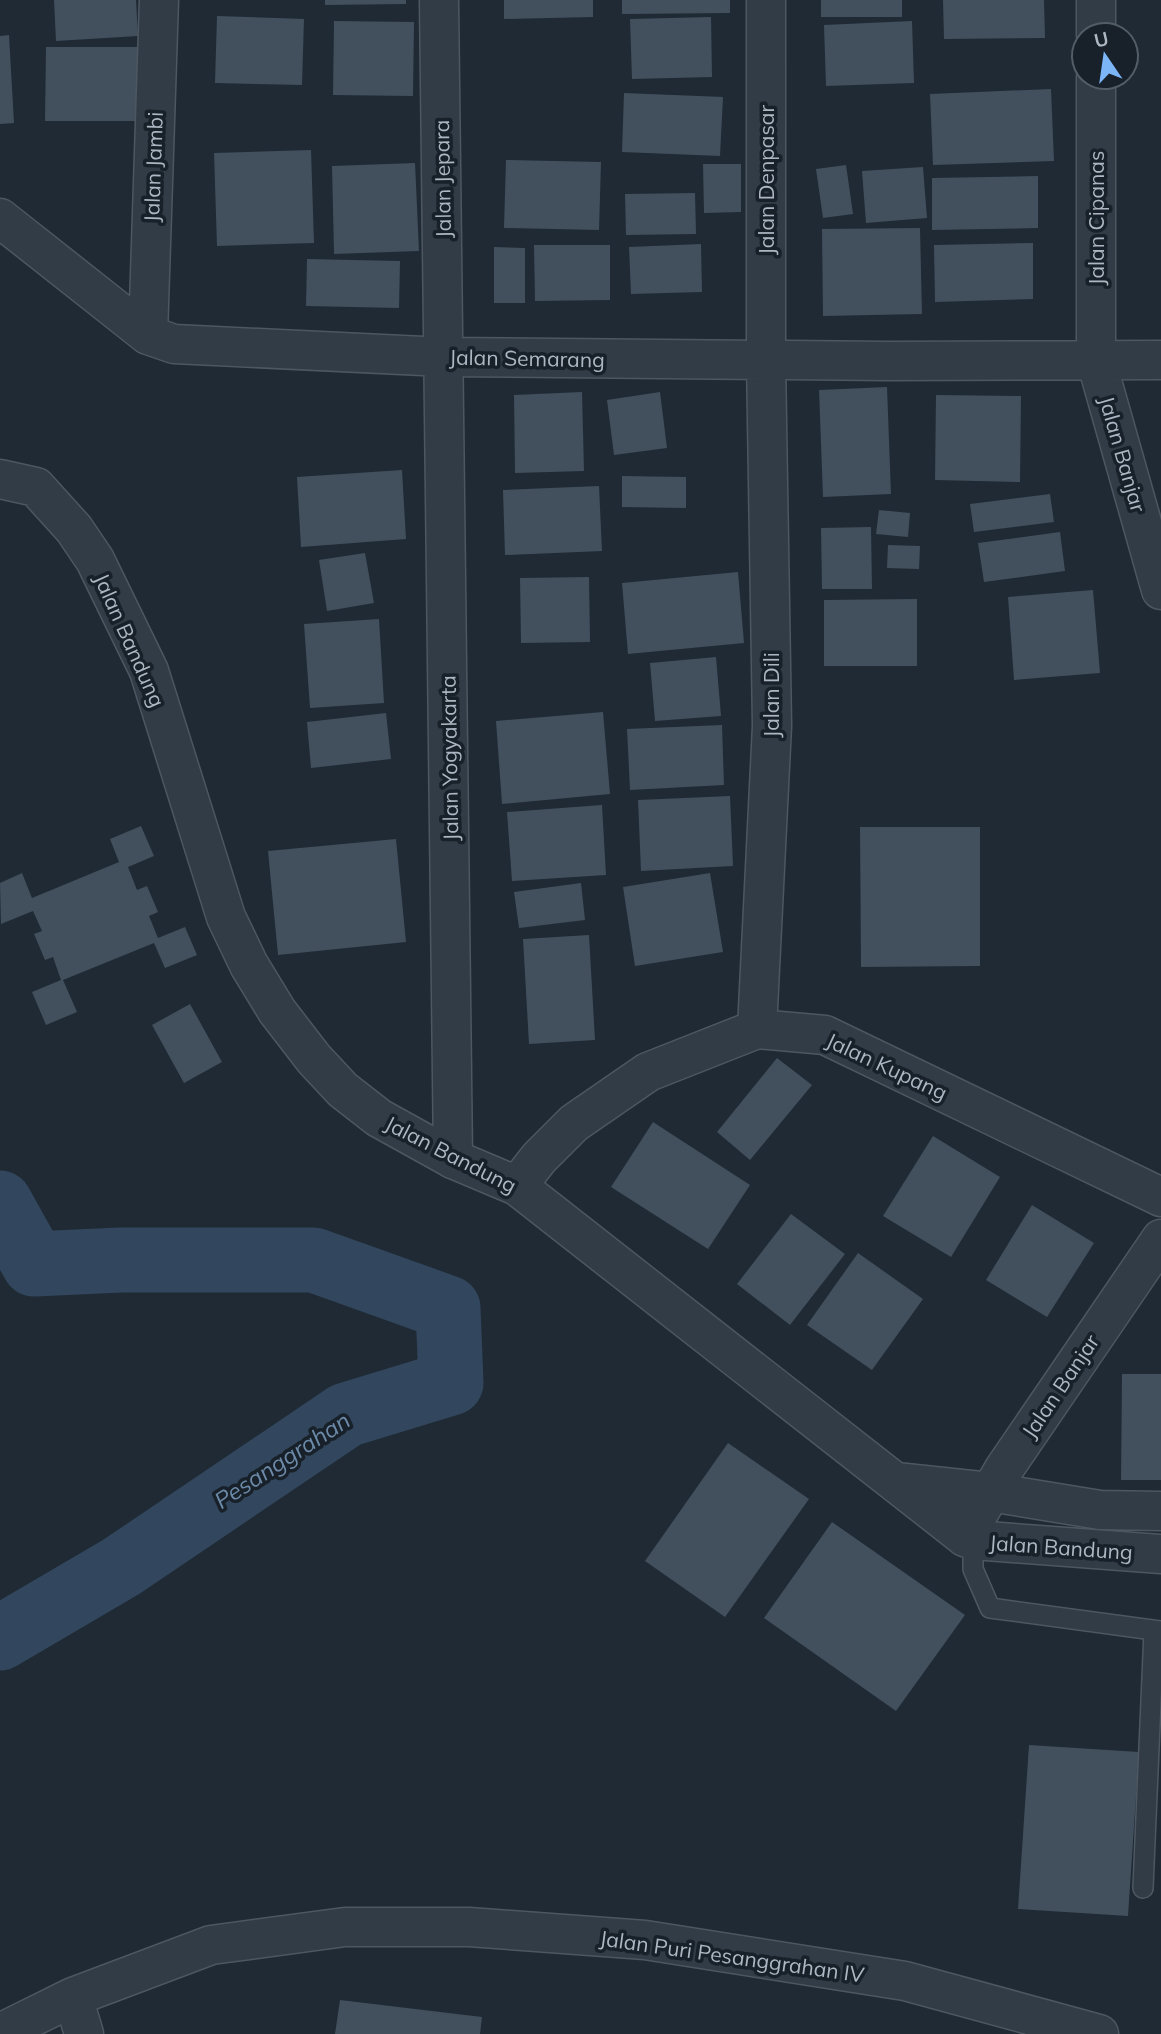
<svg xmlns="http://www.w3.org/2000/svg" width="1161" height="2034" viewBox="0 0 1161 2034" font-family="Mulish,sans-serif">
	<rect width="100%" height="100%" fill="#1f2a35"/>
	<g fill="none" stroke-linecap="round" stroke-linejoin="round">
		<path stroke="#32475d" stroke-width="65" d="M0 1203 34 1264 121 1260H314L448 1308 451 1383 346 1415 121 1567 0 1638"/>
	</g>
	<path fill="#42505d" d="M54 0H136L138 36 56 41Z
		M325 0H406V4L325 5Z
		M504 0H593V17L504 19Z
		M622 0H730V13L622 14Z
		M821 0H902V17H821Z
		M943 0H1044L1045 38 944 39Z
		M217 16 304 19 302 85 215 83Z
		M711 17 712 77 632 79 630 19Z
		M334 21 414 22 413 96 333 95Z
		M912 21 914 83 826 86 824 25Z
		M9 35 14 123 0 124V36Z
		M46 47H139V121H45Z
		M1051 89 1054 161 933 165 930 94Z
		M624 93 723 97 720 156 622 152Z
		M311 150 314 243 217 246 214 153Z
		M506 160 601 162 599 230 504 228Z
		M415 163 419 251 334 254 332 166Z
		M703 164H741V212L704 213Z
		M846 165 853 214 823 218 816 169Z
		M923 167 927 218 866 223 862 171Z
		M1038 176V228L932 230V178Z
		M695 193 696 234 626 235 625 194Z
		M920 228 922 314 823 316 822 229Z
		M1033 243V299L935 302 934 245Z
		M701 244 702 292 631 294 629 247Z
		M534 245H610V300L535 301Z
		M494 247 525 248V303H494Z
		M307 259 400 261 399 308 306 306Z
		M887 387 891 494 823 497 819 390Z
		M582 392 584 471 515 473 514 395Z
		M660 392 667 448 614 455 607 400Z
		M936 395 1021 396 1020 482 935 480Z
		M402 470 406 539 301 547 297 477Z
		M622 476 686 477V508L622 507Z
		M599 486 602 551 505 555 503 490Z
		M1050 494 1054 522 974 532 970 504Z
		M879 510 910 513 908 537 876 534Z
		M871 527 872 589H822L821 528Z
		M1060 532 1065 571 984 582 978 543Z
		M888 545 920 546 919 569 887 568Z
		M365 553 374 603 327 611 319 560Z
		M738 572 744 643 628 654 622 583Z
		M589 577 590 642 521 643 520 578Z
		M1093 590 1100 673 1014 680 1008 597Z
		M917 599V666H824V600Z
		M379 619 384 703 310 708 304 624Z
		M716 657 721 716 655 721 650 663Z
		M603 712 610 794 502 804 496 721Z
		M386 713 391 759 311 768 307 722Z
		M722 725 724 785 630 790 627 729Z
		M730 796 733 866 641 871 638 800Z
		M602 805 606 875 512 881 507 812Z
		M141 826 154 856 128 867 137 890 147 886 158 912 149 916 158 938 185 927 197 955 165 968 154 943 63 980 77 1012 46 1025 32 992 61 980 53 957 45 960 34 934 42 931 33 911 1 924 0 883 22 873 32 898 119 862 110 839Z
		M860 827H980V966L861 967Z
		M396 839 406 942 278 955 268 851Z
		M710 873 723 952 635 966 623 887Z
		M581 883 585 920 519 928 514 892Z
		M589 935 595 1040 529 1044 523 939Z
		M190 1004 222 1062 184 1083 152 1025Z
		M777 1058 812 1085 750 1160 717 1132Z
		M653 1122 750 1185 708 1249 611 1187Z
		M933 1136 1000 1177 951 1257 883 1216Z
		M1032 1205 1094 1243 1047 1317 986 1280Z
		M791 1214 845 1254 790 1325 737 1284Z
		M858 1253 923 1299 872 1370 807 1325Z
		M1122 1374H1161V1480H1121Z
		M728 1443 809 1499 725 1617 645 1561Z
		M832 1522 965 1615 896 1711 764 1618Z
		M1029 1745 1139 1752 1128 1916 1018 1909Z
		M340 2000 482 2017 480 2034H335Z"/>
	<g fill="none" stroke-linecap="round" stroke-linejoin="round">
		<g stroke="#4d5761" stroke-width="22">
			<path id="service" d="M973 1540V1569L990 1608 1161 1631
				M1143 1888 1154 1631"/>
		</g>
		<g stroke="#4d5761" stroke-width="41">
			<path id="minor" d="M439 0 453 1159
				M1096 0V35
				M1096 77V360L1161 590
				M0 218 148 335 174 344 444 357 889 361 1161 360
				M148 335 159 0
				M757 1029 772 726 766 360V0
				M517 1186 539 1158 574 1123 648 1072 757 1029 825 1035 1161 1197
				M965 1537 1004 1469 1161 1239
				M73 1997 84 2034
				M0 2033 73 1997 211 1945 345 1927H469L645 1940 905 1981 1099 2034"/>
		</g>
		<g stroke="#4d5761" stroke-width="41">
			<path id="tertiary" d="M0 479 36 487 74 529 95 560 149 671 226 917 249 965 277 1011 314 1059 343 1090 379 1118 453 1159 517 1186 965 1537 973 1540 1161 1554
				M896 1482 990 1492 1100 1510 1161 1511"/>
		</g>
		<use href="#service" stroke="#323c46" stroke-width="19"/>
		<use href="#minor" stroke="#323c46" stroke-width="38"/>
		<use href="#tertiary" stroke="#323c46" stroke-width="38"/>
	</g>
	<g text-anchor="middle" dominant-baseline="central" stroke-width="7" stroke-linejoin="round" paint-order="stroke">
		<g font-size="21" fill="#acb7c3" stroke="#18212a">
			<text transform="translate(153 167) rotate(-88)">Jalan Jambi</text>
			<text transform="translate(442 179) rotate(-91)">Jalan Jepara</text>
			<text transform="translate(766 180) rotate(-90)">Jalan Denpasar</text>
			<text transform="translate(1096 218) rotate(-90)">Jalan Cipanas</text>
			<text transform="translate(527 358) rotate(1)">Jalan Semarang</text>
			<text transform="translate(1123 454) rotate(74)">Jalan Banjar</text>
			<text transform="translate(130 640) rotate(66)">Jalan Bandung</text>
			<text transform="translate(771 695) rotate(-90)">Jalan Dili</text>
			<text transform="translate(449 758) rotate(-91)">Jalan Yogyakarta</text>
			<text transform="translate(887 1066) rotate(25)">Jalan Kupang</text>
			<text transform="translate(451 1154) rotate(27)">Jalan Bandung</text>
			<text transform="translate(1060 1386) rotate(-56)">Jalan Banjar</text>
			<text transform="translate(1061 1547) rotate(4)">Jalan Bandung</text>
			<text transform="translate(732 1956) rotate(8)">Jalan Puri Pesanggrahan IV</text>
		</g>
		<g font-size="23" font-style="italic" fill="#6c8aa8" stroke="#18212a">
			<text transform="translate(282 1460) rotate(-33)">Pesanggrahan</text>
		</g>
	</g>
	<g transform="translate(1105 56) rotate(347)"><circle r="33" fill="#18212a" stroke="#535d67" stroke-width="2"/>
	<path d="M0-5L12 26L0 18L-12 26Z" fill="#7db6f7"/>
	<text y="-10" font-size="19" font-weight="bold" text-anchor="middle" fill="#acb7c3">U</text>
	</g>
</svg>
